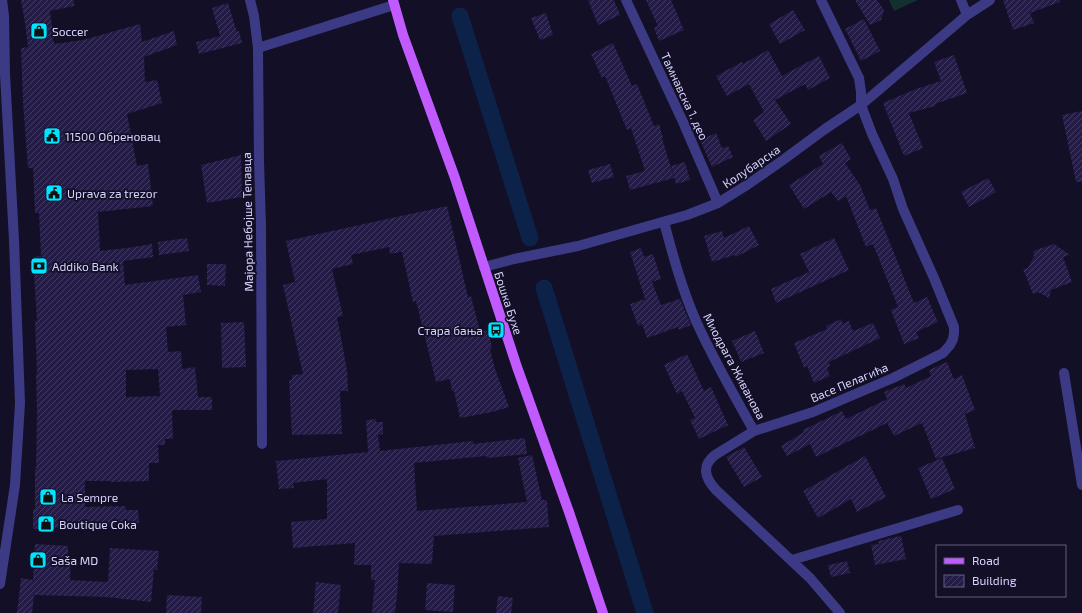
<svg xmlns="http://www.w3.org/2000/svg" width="1082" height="613" viewBox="0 0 1082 613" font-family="'Exo 2',sans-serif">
	<defs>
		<pattern id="building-hatch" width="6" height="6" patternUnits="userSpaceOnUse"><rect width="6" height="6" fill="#241b47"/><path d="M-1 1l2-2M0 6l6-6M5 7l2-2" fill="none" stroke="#433b63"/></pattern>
	</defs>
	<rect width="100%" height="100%" fill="#130f26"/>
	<path fill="#12302f" d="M889 0H918L894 11Z"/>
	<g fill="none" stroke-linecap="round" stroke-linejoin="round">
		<path stroke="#0c2248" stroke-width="17" d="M460 16 530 238
			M544 288 645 613"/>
	</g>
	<path fill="url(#building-hatch)" fill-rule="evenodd" d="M21 0H74V6L50 11 54 44 83 40 140 24 142 42 174 31 177 45 144 57 145 82 157 80 162 103 127 114 137 166 148 164 153 206 98 212 100 251 127 248 152 244 153 257 123 261 125 285 198 275 201 292 183 295 186 325 166 327 168 352 181 351 182 369 195 367 198 397H212V410H172L173 439H165V445H158L159 463H149V481L110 482V481H85V507L125 506 126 510H138L139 523 33 529V509H35V469H36L37 413 36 374H37L35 321H37L33 257 41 256 39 213H35L33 168H28L23 103 21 48 28 47 25 23ZM158 369 160 396 126 397V370Z
		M588 0H614L620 15 598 25Z
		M646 0H671L684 30 659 41 654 28 658 26Z
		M855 0H877L884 10 881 20 870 25Z
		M1003 0H1060V2L1030 13 1034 23 1013 30Z
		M228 3 237 32 239 31 242 43 199 54 196 42 220 36 212 8Z
		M793 10 805 30 780 44 769 24Z
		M546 13 553 35 540 40 531 18Z
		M864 19 880 51 861 61 845 29Z
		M613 43 632 86 637 84 654 126 659 124 663 138H662L674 178 630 190 626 176 645 171 631 128 627 130 605 76 602 78 591 54Z
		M768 50 782 76 819 56 830 78 808 90 805 84 775 100 791 124 766 141 753 120 764 112 749 84 727 96 716 76 742 62 743 64Z
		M954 55 967 93 935 104V106L909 113 923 148 904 156 883 103 916 89 941 81 934 62Z
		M1082 111V182H1076L1062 115Z
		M716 133 722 148 728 146 733 157 712 167 700 140Z
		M842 143 851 159 845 163 860 185 870 210 876 208 914 303 927 297 938 322 916 332 919 338 904 344 891 310 898 307 873 244 866 247 846 196 838 201 831 192 804 209 789 185 823 164 819 156Z
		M241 155 242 197 207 203 201 165Z
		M685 162 690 180 676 184 671 166Z
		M610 164 614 177 592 183 588 170Z
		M988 178 996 192 969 207 961 192Z
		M447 206 468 297 471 296 480 332 488 330 492 348 490 349 495 369 509 407 492 412 460 418 454 391H452L450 379 436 382 416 301 413 302 402 252 390 254 389 247 351 255 353 264 332 269 343 316 337 317 347 370 348 391H340L342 434 292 435 289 380H292V375L303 374 283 285 295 282 286 241Z
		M749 226 759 245 736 257 735 255 712 262 704 236 722 231 724 238Z
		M187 238 189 251 159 255 158 242Z
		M834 238 849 270 776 303 771 289 809 272 800 254Z
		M1054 244 1070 255 1063 257 1072 282 1051 290 1049 298 1038 292 1033 294 1023 269 1028 268 1034 256 1033 251Z
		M641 248 644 257 653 254 661 279 652 282 661 305 680 299 691 325 679 330 678 327 647 338 642 324 638 326 630 304 645 299 630 252Z
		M207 264H226L225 286 207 285Z
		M841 319 843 324 849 321 853 331 873 323 880 338 829 362 830 366 827 368 830 376 814 383 807 366 804 368 794 343 827 329 826 326Z
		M244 322 246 367 222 368 221 323Z
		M755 331 764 353 741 362 732 341Z
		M687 354 704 391 711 387 728 425 699 439 690 420 695 418 682 391 677 394 664 365Z
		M947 362 954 379 962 375 975 410 965 414 975 448 936 459 922 423 894 436 887 423 816 457 810 444 787 456 781 446 804 432 803 430 842 411 846 419 887 399 884 392 904 384 906 388 931 376 929 370Z
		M376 419V422H383V434L378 435 380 451 473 441V444L525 438 527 454 487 458 486 456 414 463 417 511 527 502 518 458 532 455 542 500H547L549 527 434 536 432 564 399 563 397 596 395 613H372L375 580H371V565H354L355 543 293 548 291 522 327 519V479L293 483 294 488 279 489 276 461 368 452 366 420Z
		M744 447 762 477 744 487 726 457Z
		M865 456 886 497 857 512 851 499 818 518 803 491Z
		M942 458 955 489 931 499 918 468Z
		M901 536 906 559 875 565 871 545 879 544 878 541Z
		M35 544 68 546V559H71L70 580 108 582 110 548 159 551 157 570 154 569 151 602 106 597 34 595 32 613H17L21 578 33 580Z
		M847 561 850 573 831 577 828 565Z
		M316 582 341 585 338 613H313Z
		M427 583 455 585 453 612 425 610Z
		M167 595 202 597 201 613H166Z
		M498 596 513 598 511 613H496Z"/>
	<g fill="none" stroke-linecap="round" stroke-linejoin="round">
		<path stroke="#3d3a85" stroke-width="10" d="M250 0 254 16 258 48 259 161 261 226 262 444
			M626 0 683 122 718 203
			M821 0 859 78 861 92V105L872 134 893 179 903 209 934 278 954 327V333L953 339 950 345 943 353 893 378 813 412 754 431 715 455C701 466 705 478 716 490L810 578 840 613
			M961 0 967 15
			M258 48 394 5
			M664 222C673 256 682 289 696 321 713 359 734 395 754 431
			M484 267 514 259 578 246 687 215 718 203 747 185 783 160 825 129 861 105 967 15 990 0
			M1064 373 1082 485
			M792 560 958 510
			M0 584 15 485 20 403 14 240 5 74 4 16 2 0"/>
		<path stroke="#c25bff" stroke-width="10" d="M393 0 403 35 455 178 517 367 569 512 603 613"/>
	</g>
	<defs>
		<g id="shop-square" transform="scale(0.9)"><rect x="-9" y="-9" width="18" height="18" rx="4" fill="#00e5ff" stroke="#130f26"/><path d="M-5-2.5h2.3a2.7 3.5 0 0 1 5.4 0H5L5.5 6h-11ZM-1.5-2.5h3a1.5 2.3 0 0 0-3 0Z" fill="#111"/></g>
		<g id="civic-square" transform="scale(0.9)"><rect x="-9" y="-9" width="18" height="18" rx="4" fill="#00e5ff" stroke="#130f26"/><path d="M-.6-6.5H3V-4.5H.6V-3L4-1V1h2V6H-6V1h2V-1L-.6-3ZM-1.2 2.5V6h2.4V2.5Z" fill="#111"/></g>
		<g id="bank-square" transform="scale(0.9)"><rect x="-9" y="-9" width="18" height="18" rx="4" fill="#00e5ff" stroke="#130f26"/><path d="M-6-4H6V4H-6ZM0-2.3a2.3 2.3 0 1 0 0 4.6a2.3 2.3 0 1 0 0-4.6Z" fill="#111"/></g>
		<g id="bus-square" transform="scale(0.9)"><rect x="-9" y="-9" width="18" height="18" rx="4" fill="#00e5ff" stroke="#130f26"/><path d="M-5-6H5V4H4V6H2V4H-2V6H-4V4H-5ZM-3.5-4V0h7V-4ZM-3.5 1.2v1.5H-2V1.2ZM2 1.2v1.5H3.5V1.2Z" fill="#111"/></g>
	</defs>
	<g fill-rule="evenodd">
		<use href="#shop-square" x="39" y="31"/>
		<use href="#civic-square" x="52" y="136"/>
		<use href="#civic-square" x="54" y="193"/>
		<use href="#bank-square" x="39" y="266"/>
		<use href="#bus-square" x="496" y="330"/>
		<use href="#shop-square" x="48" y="497"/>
		<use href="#shop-square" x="46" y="524"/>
		<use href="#shop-square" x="38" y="560"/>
	</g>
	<g text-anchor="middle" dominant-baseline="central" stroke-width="3.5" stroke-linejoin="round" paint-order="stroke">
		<g font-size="12" fill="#d9d4ff" stroke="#130f26" text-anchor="start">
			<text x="52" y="31">Soccer</text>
			<text x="65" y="136">11500 Обреновац</text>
			<text x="67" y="193">Uprava za trezor</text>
			<text x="52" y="266">Addiko Bank</text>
			<text x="483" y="330" text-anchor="end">Стара бања</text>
			<text x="61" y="497">La Sempre</text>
			<text x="59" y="524">Boutique Coka</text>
			<text x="51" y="560">Saša MD</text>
		</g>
		<g font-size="12" fill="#d9d4ff" stroke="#130f26">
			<text transform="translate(685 96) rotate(65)">Тамнавска 1. део</text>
			<text transform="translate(751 166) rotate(-34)">Колубарска</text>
			<text transform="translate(247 222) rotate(-91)">Мајора Небојше Тепавца</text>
			<text transform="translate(509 303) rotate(72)">Бошка Бухе</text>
			<text transform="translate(735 366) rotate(62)">Миодрага Живанова</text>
			<text transform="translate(849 382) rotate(-23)">Васе Пелагића</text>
		</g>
	</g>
	<rect x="936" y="545" width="130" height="52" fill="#130f26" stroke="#625e7d"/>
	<rect x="944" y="558" width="20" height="6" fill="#c25bff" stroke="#625e7d"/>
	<text x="972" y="565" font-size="12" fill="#d9d4ff">Road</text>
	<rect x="944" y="575" width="20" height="12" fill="url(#building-hatch)" stroke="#625e7d"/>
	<text x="972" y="585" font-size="12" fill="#d9d4ff">Building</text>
</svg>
